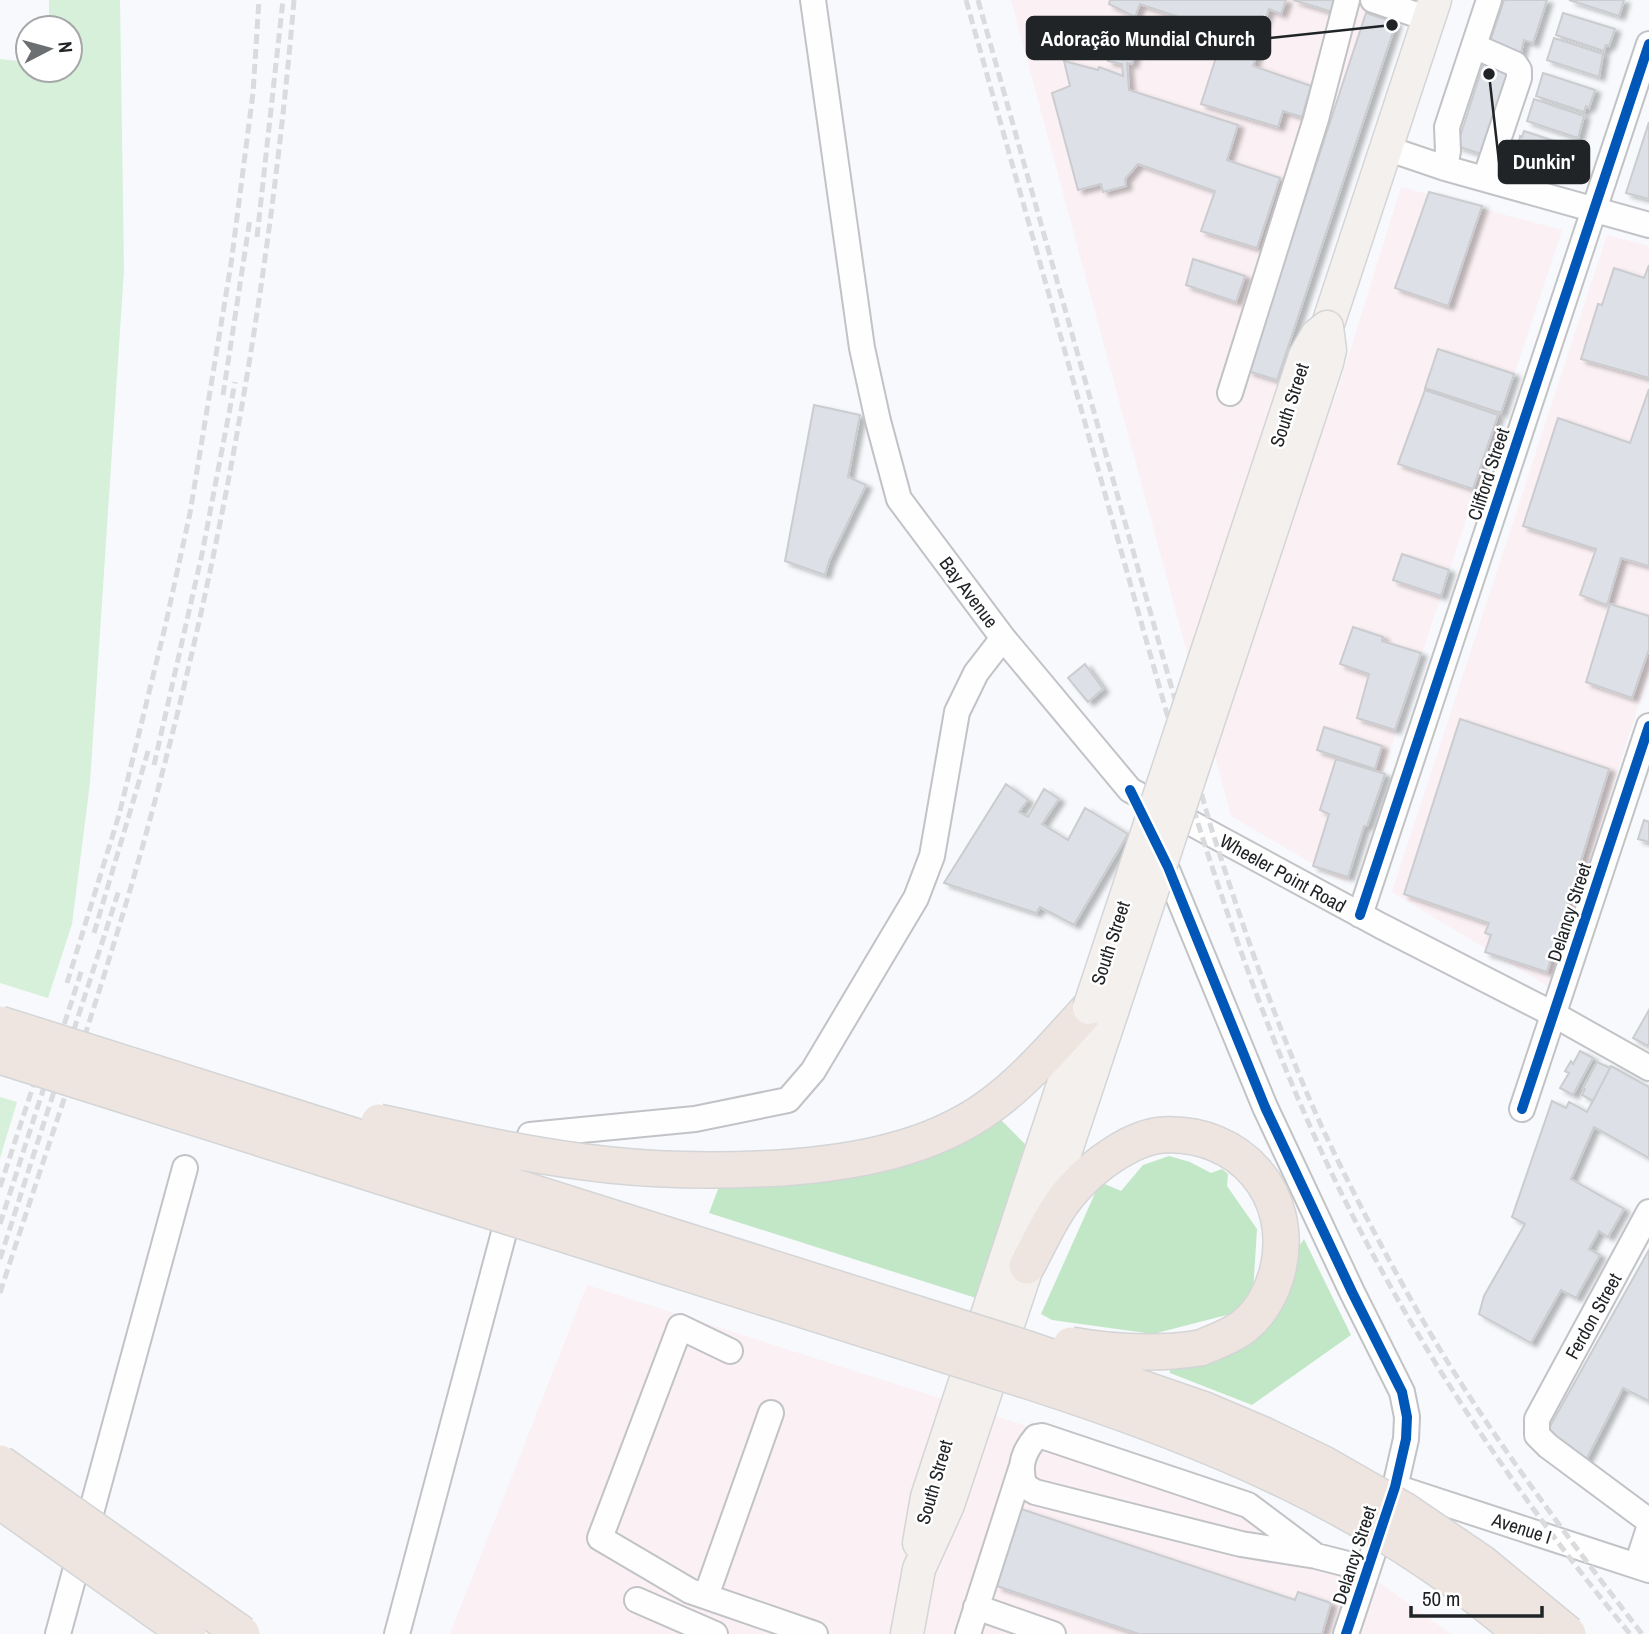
<svg xmlns="http://www.w3.org/2000/svg" width="1649" height="1634" viewBox="0 0 1649 1634" font-family="'Archivo Narrow',sans-serif">
	<defs>
		<filter id="shadow"><feDropShadow dx="5.5" dy="3.5" stdDeviation="2" flood-color="#0004"/></filter>
	</defs>
	<rect width="100%" height="100%" fill="#f7f9fc"/>
	<path fill="#fbf0f3" d="M1011 0H1403L1278 380 1335 399 1401 187 1562 230 1346 883 1231 816Z
		M1607 235 1649 246V672L1549 987 1392 892Z
		M587 1285 1064 1438 1257 1513 1377 1581 1451 1634H450Z"/>
	<path fill="#d7f0da" d="M49 0H120L124 270 90 783 72 924 48 998 0 983V59L28 62V70H70V28H49Z
		M0 1097 17 1102 0 1158Z"/>
	<path fill="#c1e7c6" d="M999 1118 1025 1144 976 1298 709 1213 720 1184Z
		M1169 1156 1190 1162 1211 1173 1222 1169 1228 1174 1227 1186 1257 1229 1253 1293 1242 1311 1153 1334 1052 1320 1041 1314 1100 1182 1121 1191 1143 1165Z
		M1304 1239 1351 1335 1252 1405 1170 1373V1368L1191 1367 1226 1357 1259 1333 1297 1249Z"/>
	<path fill="#dee0e8" stroke="#cbcccf" stroke-width="2" filter="url(#shadow)" d="M1110 0H1286L1281 14 1269 9 1253 53 1257 54 1253 66 1311 86 1302 117 1283 111 1278 127 1201 104 1221 42 1190 33 1193 22 1140 4 1135 17 1109 4Z
		M1293 0H1340L1336 13Z
		M1504 0H1547L1533 43 1524 40 1520 56 1489 45Z
		M1569 0H1624L1619 16Z
		M1366 13 1396 23 1277 380 1248 371Z
		M1563 13 1615 29 1609 46 1606 45 1604 51 1556 35Z
		M1554 38 1603 54 1599 77 1547 60Z
		M1112 45 1136 50 1132 64 1127 63 1129 90 1238 125 1227 160 1280 178 1257 248 1201 231 1215 191 1138 164 1125 179 1126 186 1103 192 1101 184 1078 190 1052 93 1070 86 1064 61 1098 70 1099 67 1123 76 1122 64 1108 61Z
		M1484 62 1512 71 1484 155 1457 146Z
		M1543 73 1595 90 1589 108 1586 106 1584 112 1536 96Z
		M1534 99 1584 116 1578 138 1527 121Z
		M1649 122V199L1626 193Z
		M1524 131 1575 148 1573 154 1569 156 1564 170 1517 154 1520 136 1522 137Z
		M1429 192 1482 206 1448 306 1395 288Z
		M1193 259 1245 276 1236 302 1186 285Z
		M1649 265V378L1581 359 1598 304 1602 305 1614 268 1644 278Z
		M1438 349 1514 374 1501 413 1425 388Z
		M1649 389V566L1621 558 1607 605 1580 595 1596 549 1523 526 1558 418 1630 443Z
		M1425 390 1498 415 1473 489 1398 464Z
		M814 405 860 415 848 477 866 485 829 561 825 575 785 561Z
		M1402 554 1449 570 1441 596 1393 580Z
		M1610 604 1649 616V649L1632 698 1586 682Z
		M1353 627 1383 637 1382 641 1421 653 1395 730 1357 718 1369 674 1340 664Z
		M1085 664 1103 689 1088 702 1068 678Z
		M1460 719 1609 769 1547 972 1485 952 1491 935 1485 933 1489 923 1404 894Z
		M1324 727 1382 746 1375 769 1317 750Z
		M1336 759 1385 774 1367 826H1364L1348 877 1313 866 1329 814 1320 810Z
		M1006 784 1028 800 1019 812 1028 817 1044 789 1059 799 1042 824 1068 840 1085 808 1128 834 1074 925 1040 907 1036 913 944 883Z
		M1644 820 1649 822V842L1638 839Z
		M1649 1010V1043L1648 1046 1633 1038Z
		M1580 1051 1593 1058 1573 1095 1560 1088 1569 1073 1565 1071 1571 1061 1573 1064Z
		M1597 1062 1610 1068 1593 1101 1582 1095 1585 1089 1583 1088Z
		M1611 1066 1649 1087V1158L1594 1127 1571 1179 1624 1209 1608 1237 1599 1231 1589 1249 1600 1255 1576 1298 1561 1290 1531 1343 1479 1314 1484 1296 1525 1224 1512 1217 1552 1101 1566 1108 1569 1102 1587 1112Z
		M1649 1250V1401L1623 1388 1585 1462 1544 1437Z
		M1021 1509 1295 1600 1298 1592 1331 1603 1322 1634H1139L997 1586Z"/>
	<g fill="none" stroke-linecap="round" stroke-linejoin="round">
		<g stroke="#c1c3c6" stroke-width="28">
			<path id="minor" d="M813 0 862 348 878 421 899 499 1003 638 1130 790 1381 926 1553 1014 1649 1068
				M1373 0 1429 19
				M1474 46 1515 64 1519 70V78L1485 179
				M1386 148 1445 168 1649 225
				M1445 168 1448 151 1447 127 1489 0
				M1230 393 1316 119 1347 0
				M1159 850 1265 1107 1352 1292 1402 1392 1407 1417 1406 1439 1395 1487 1346 1634
				M1360 915 1649 44
				M1522 1109 1649 726
				M1649 1212 1537 1419V1435L1548 1446 1649 1521
				M730 1351 680 1327 600 1538 690 1591 815 1634
				M1395 1487 1649 1570
				M1316 1556 1248 1505 1042 1436 1036 1437C1023 1452 1018 1467 1025 1486L1035 1492 1241 1544 1316 1556 1367 1569
				M1637 1565 1649 1528
				M706 1596 771 1413
				M637 1600 715 1634
				M976 1607 1053 1634
				M58 1634 185 1168
				M397 1634 530 1135 695 1119 788 1100 813 1071 916 898 932 856 957 712 976 673 1003 638
				M968 1634 1021 1469"/>
		</g>
		<g stroke="#d4d5d7" stroke-width="35">
			<path id="major" d="M1327 327 1435 0
				M919 1543 927 1497 1088 1009
				M907 1634 919 1569 948 1505 1111 1015"/>
		</g>
		<g stroke="#d4d5d7" stroke-width="38">
			<path id="highway" d="M780 1168C852 1163 930 1150 990 1106 1027 1079 1058 1042 1089 1008
				M1027 1266C1041 1240 1053 1211 1073 1189 1093 1166 1132 1137 1163 1135 1240 1131 1295 1194 1278 1269 1273 1291 1261 1313 1243 1327 1230 1337 1214 1342 1200 1348"/>
		</g>
		<use href="#minor" stroke="#fefeff" stroke-width="24"/>
		<use href="#major" stroke="#f4f0ed" stroke-width="32"/>
		<use href="#highway" stroke="#eee5e0" stroke-width="35"/>
		<path stroke="#dadbdc" stroke-width="5" stroke-dasharray="10 5" stroke-linecap="butt" d="M966 0 1196 817C1231 928 1270 1038 1318 1144 1399 1321 1507 1484 1630 1634
			M978 0 1210 824C1242 925 1277 1027 1320 1123 1352 1192 1388 1260 1426 1326 1489 1434 1566 1535 1642 1634
			M257 237 283 0
			M223 395 250 219
			M154 765 202 554 235 382
			M94 933 149 748
			M67 983 119 815 165 627 190 513 231 264 253 93 259 0
			M0 1187 44 1053
			M0 1224 82 969
			M0 1259 119 890
			M0 1293C56 1120 118 947 163 770 229 518 272 259 294 0"/>
		<g stroke="#d4d5d7" stroke-width="35" stroke-linecap="butt">
			<path id="major-bridge" d="M1089 1008 1305 356 1317 335 1327 327 1330 350 1327 363 1111 1015"/>
		</g>
		<g stroke="#d4d5d7" stroke-width="38" stroke-linecap="butt">
			<path id="highway-bridge" d="M0 1024 1025 1348 1205 1410 1264 1435 1322 1463 1404 1510 1482 1563 1568 1634
				M0 1056 1028 1381C1211 1440 1375 1507 1522 1634
				M379 1122C455 1139 532 1157 610 1165 666 1171 724 1171 780 1168
				M1071 1345C1115 1353 1155 1355 1200 1348
				M0 1463 242 1634
				M0 1501 188 1634"/>
		</g>
		<use href="#major-bridge" stroke="#f4f0ed" stroke-width="32"/>
		<use href="#highway-bridge" stroke="#eee5e0" stroke-width="35"/>
		<g stroke="#fff" stroke-width="15">
			<path id="cycleway" d="M1130 790 1168 867 1265 1107 1352 1292 1402 1392 1407 1417 1406 1439 1395 1487 1346 1634
				M1360 915 1649 44
				M1522 1109 1649 726"/>
		</g>
		<use href="#cycleway" stroke="#0057b8" stroke-width="10"/>
	</g>
	<g text-anchor="middle" dominant-baseline="central" stroke-width="5" stroke-linejoin="round" paint-order="stroke">
		<g font-size="19" fill="#212426" stroke="#fff">
			<text transform="translate(1289 405) rotate(-72)">South Street</text>
			<text transform="translate(1488 474) rotate(-72)">Clifford Street</text>
			<text transform="translate(969 592) rotate(53)">Bay Avenue</text>
			<text transform="translate(1283 873) rotate(29)">Wheeler Point Road</text>
			<text transform="translate(1569 912) rotate(-72)">Delancy Street</text>
			<text transform="translate(1110 943) rotate(-72)">South Street</text>
			<text transform="translate(1593 1316) rotate(-61)">Ferdon Street</text>
			<text transform="translate(934 1482) rotate(-74)">South Street</text>
			<text transform="translate(1522 1528) rotate(18)">Avenue I</text>
			<text transform="translate(1354 1555) rotate(-72)">Delancy Street</text>
		</g>
	</g>
	<path fill="none" stroke="#212426" stroke-width="2.5" d="M1392 25L1270 38M1489 74L1499 162"/>
	<g fill="#212426" stroke="#fff" stroke-width="2.5">
		<circle cx="1392" cy="25" r="7"/>
		<circle cx="1489" cy="74" r="7"/>
	</g>
	<g fill="#212426" stroke="#212426" stroke-width="2.5">
		<rect x="1027" y="17" width="243" height="42" rx="7"/>
		<rect x="1499" y="141" width="90" height="42" rx="7"/>
	</g>
	<g font-size="21" text-anchor="middle" font-weight="bold" fill="#fff">
		<text x="1148" y="46">Adoração Mundial Church</text>
		<text x="1544" y="169">Dunkin'</text>
	</g>
	<g transform="translate(49 49) rotate(84)"><circle r="33" fill="#ffffff" stroke="#a6a7a8" stroke-width="2"/>
	<path d="M0-5L12 26L0 18L-12 26Z" fill="#6c6f71"/>
	<text y="-10" font-size="19" font-weight="bold" text-anchor="middle" fill="#212426">N</text>
	</g>
	<path d="M1411 1606v10h131v-10" fill="none" stroke="#212426" stroke-width="3.5"/>
	<text x="1422" y="1606" font-size="21" fill="#212426" stroke="#ffffff" stroke-width="5" paint-order="stroke">50 m</text>
</svg>
